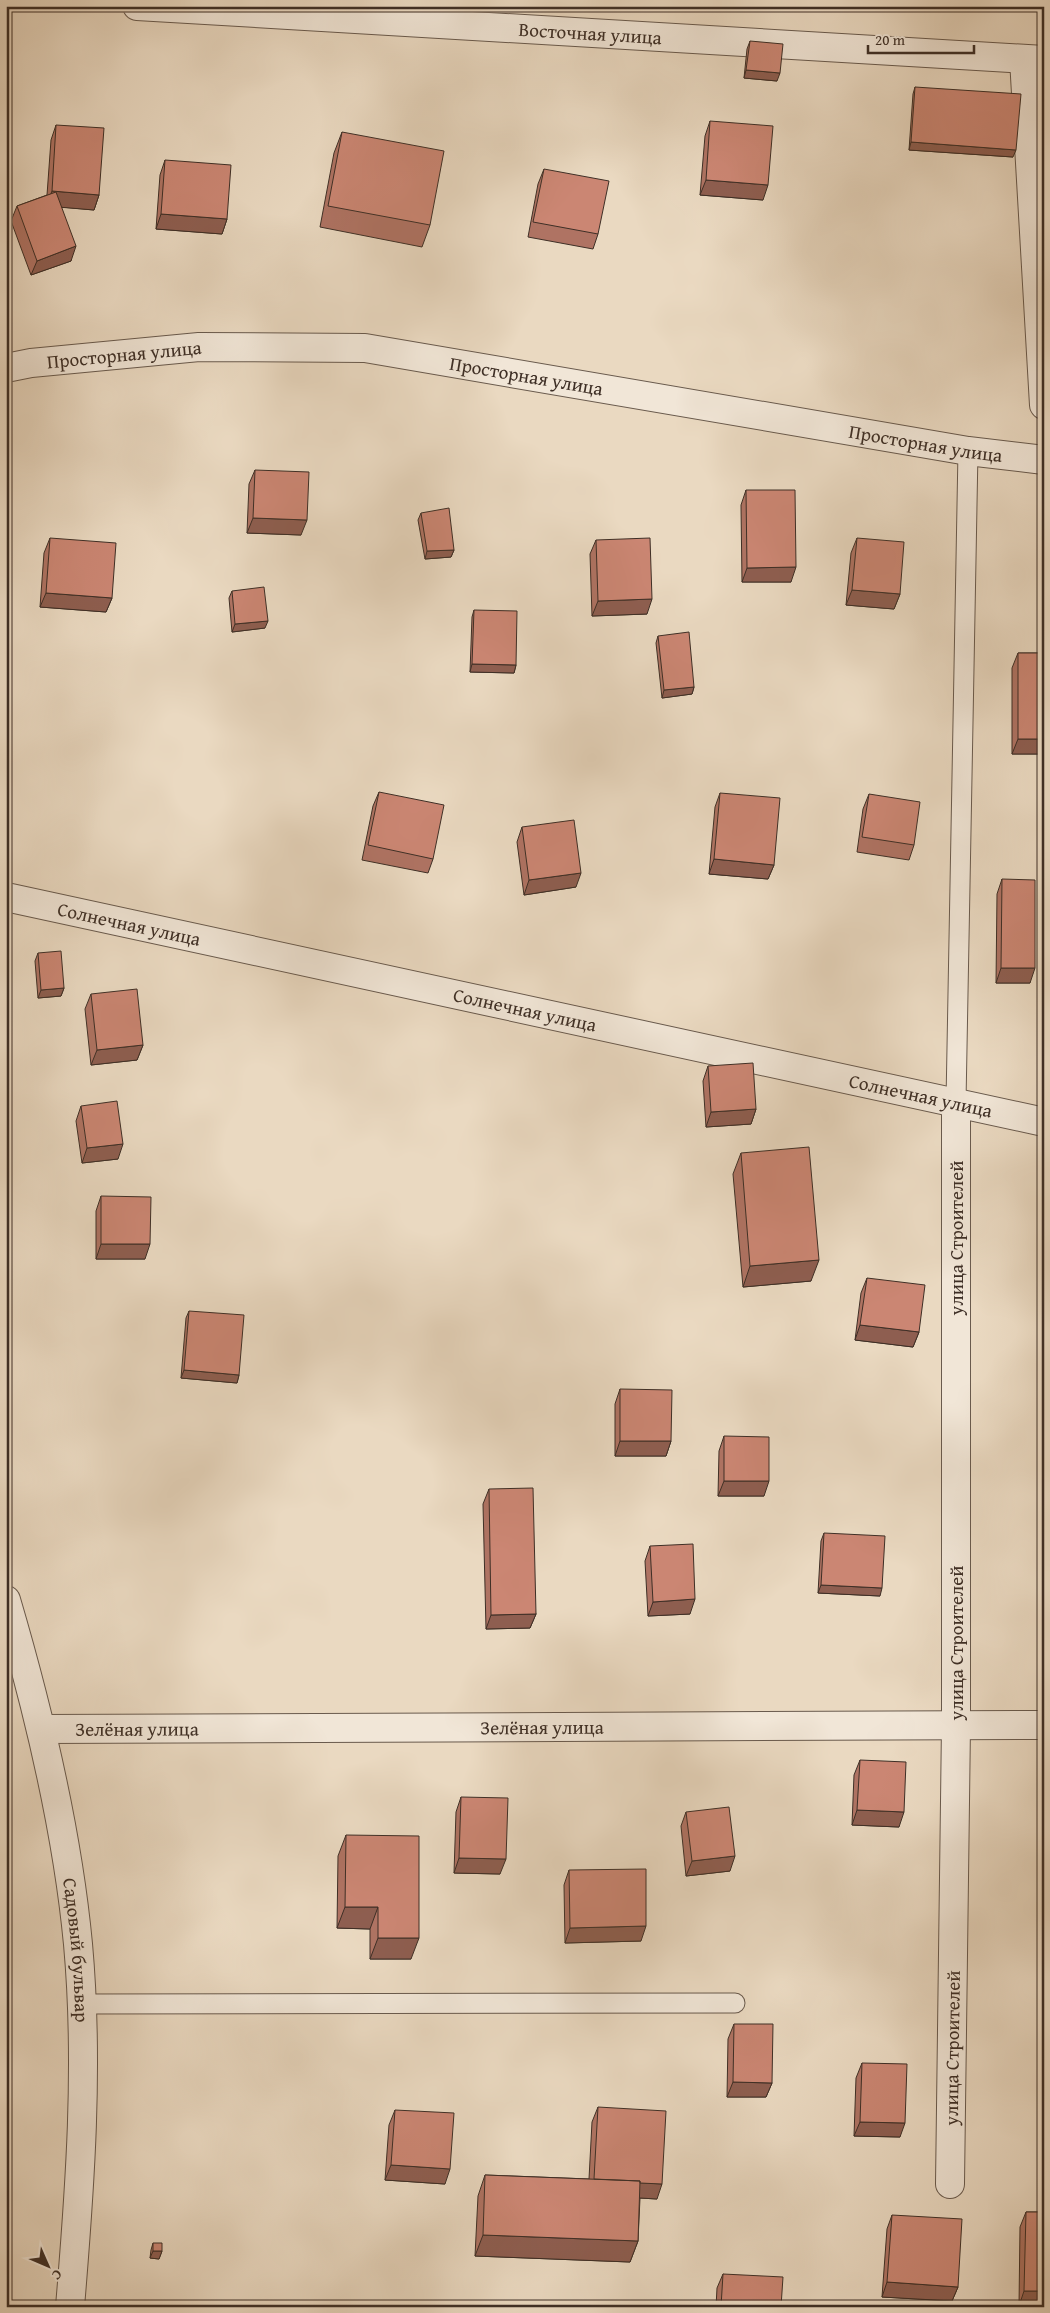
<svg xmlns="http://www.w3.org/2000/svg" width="1050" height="2313" viewBox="0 0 1050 2313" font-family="'Gentium Book Plus',serif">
	<rect width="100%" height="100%" fill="#ead9c1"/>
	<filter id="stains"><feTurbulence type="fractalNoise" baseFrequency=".004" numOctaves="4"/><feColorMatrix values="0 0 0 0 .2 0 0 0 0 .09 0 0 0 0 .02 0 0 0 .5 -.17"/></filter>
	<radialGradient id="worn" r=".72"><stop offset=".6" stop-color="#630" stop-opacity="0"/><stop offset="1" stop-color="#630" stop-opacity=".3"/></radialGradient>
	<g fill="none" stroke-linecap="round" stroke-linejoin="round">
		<g stroke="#695a4d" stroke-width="21">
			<path id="service" d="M956 1102 968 451
				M81 2004 735 2003"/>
		</g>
		<g stroke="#695a4d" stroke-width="30">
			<g id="minor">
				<path id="s1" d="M137 6 1044 60"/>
				<path d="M1024 59 1044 405"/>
				<path id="s2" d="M6 368 31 363 199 347 365 348 968 451 1044 460"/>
				<path id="s3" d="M6 897 1044 1122"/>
				<path id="s4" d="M41 1729 1044 1725"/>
				<path id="s5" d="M950 2184 956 1725V1102"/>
			</g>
		</g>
		<g stroke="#695a4d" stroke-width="30">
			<g id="tertiary">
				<path id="s6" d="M6 1600C39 1712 67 1828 78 1944 89 2065 80 2187 70 2307"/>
			</g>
		</g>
		<use href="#service" stroke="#f1e6d7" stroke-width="19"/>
		<use href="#minor" stroke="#f1e6d7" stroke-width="28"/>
		<use href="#tertiary" stroke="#f1e6d7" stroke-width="28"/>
	</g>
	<path fill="#af7363" stroke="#3e2f26" d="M750 41 777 81 744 78 747 49Z
		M915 87 1013 157 909 150 913 94Z
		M710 121 763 200 700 195 705 136Z
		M56 125 99 195 94 210 61 207 71 261 31 275 11 221 17 206 47 195 51 140Z
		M342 132 430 225 422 247 320 227 334 153Z
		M165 160 227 219 222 234 156 229 160 175Z
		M544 169 598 234 593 249 528 237 538 184Z
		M255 470 301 535 247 533 249 484Z
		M746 490 791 582H742L741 505Z
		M421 513 454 550 451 557 425 559 418 520Z
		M50 538 112 598 106 612 40 607 44 553Z
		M857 538 900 594 894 609 846 605 851 553Z
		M596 540 647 614 592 616 590 554Z
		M232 591 265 628 232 632 229 598Z
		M474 610 516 665 514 673 470 672 472 617Z
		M658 636 694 687 692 694 662 698 656 643Z
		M1018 653H1044V754H1012V668Z
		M379 792 433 859 428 873 362 860 373 806Z
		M720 793 774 865 768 879 709 874 715 807Z
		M869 794 914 845 909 860 857 852 863 809Z
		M522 827 576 887 524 895 517 842Z
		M1002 879 1030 983H996L997 894Z
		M38 953 64 988 61 996 38 998 35 961Z
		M91 994 143 1045 137 1060 91 1065 85 1009Z
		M708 1066 756 1109 751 1124 706 1127 703 1081Z
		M81 1106 118 1159 82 1163 76 1121Z
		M741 1153 811 1281 743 1287 733 1174Z
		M101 1196 145 1259H96V1211Z
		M867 1278 919 1332 913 1347 855 1340 861 1293Z
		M189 1311 239 1375 237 1383 181 1378 186 1318Z
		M620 1389 671 1441 666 1456H615V1404Z
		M724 1436 764 1496H718L719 1451Z
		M489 1489 536 1614 530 1628 486 1629 483 1504Z
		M824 1533 880 1596 818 1593 821 1541Z
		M650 1546 690 1614 648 1616 645 1561Z
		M860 1760 899 1827 852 1825 854 1775Z
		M461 1797 500 1874 454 1873 456 1812Z
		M686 1812 730 1871 686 1876 681 1826Z
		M346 1835 411 1959H370V1929L337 1928 338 1856Z
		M569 1870 641 1941 565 1943 564 1885Z
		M734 2024 772 2083 766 2097H727L728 2039Z
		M862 2063 900 2137 854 2136 856 2078Z
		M598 2107 657 2199 640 2198 638 2241 630 2262 475 2256 478 2196 485 2175 589 2179 592 2122Z
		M395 2110 445 2184 385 2180 389 2125Z
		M1026 2212H1044V2306H1019L1020 2227Z
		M892 2215 958 2287 952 2301 882 2297 887 2229Z
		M153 2243 162 2251 159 2259 150 2258 151 2250Z
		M723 2274 781 2307H716L717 2288Z"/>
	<path fill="#8e5e50" stroke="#3e2f26" d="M746 70 780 73 777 81 744 78Z
		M911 142 1016 150 1013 157 909 150Z
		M706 180 768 185 763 200 700 195Z
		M52 191 99 195 94 210 46 206Z
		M161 214 227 219 222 234 156 229Z
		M76 246 71 261 31 275 37 261Z
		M253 518 307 520 301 535 247 533Z
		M454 550 451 557 425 559 427 551Z
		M796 567 791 582H742L747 568Z
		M852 590 900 594 894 609 846 605Z
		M46 593 112 598 106 612 40 607Z
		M652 599 647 614 592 616 598 601Z
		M268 621 265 628 232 632 235 624Z
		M472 664 516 665 514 673 470 672Z
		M694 687 692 694 662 698 664 690Z
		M1018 739H1044V754H1012Z
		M714 859 774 865 768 879 709 874Z
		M581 873 576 887 524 895 529 880Z
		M1001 968H1035L1030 983H996Z
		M64 988 61 996 38 998 41 990Z
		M143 1045 137 1060 91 1065 97 1050Z
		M756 1109 751 1124 706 1127 711 1112Z
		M123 1144 118 1159 82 1163 87 1148Z
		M101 1244H150L145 1259H96Z
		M819 1260 811 1281 743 1287 750 1266Z
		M860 1325 919 1332 913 1347 855 1340Z
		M184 1370 239 1375 237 1383 181 1378Z
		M620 1441H671L666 1456H615Z
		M724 1481H769L764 1496H718Z
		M821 1585 882 1588 880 1596 818 1593Z
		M695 1599 690 1614 648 1616 653 1602Z
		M536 1614 530 1628 486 1629 491 1615Z
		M857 1810 904 1812 899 1827 852 1825Z
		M735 1856 730 1871 686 1876 692 1861Z
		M459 1858 506 1859 500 1874 454 1873Z
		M345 1907H378L370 1929 337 1928Z
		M646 1926 641 1941 565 1943 570 1928Z
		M378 1938H419L411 1959H370Z
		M733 2082 772 2083 766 2097H727Z
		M860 2122 905 2123 900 2137 854 2136Z
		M391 2165 450 2169 445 2184 385 2180Z
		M594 2180 662 2184 657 2199 589 2195Z
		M483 2235 638 2241 630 2262 475 2256Z
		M153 2251H162L159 2259 150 2258Z
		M887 2282 958 2287 952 2301 882 2297Z
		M1024 2291H1044V2306H1019Z"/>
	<path fill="#cb8673" stroke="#3e2f26" d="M750 41 783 44 780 73 746 70Z
		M915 87 1021 94 1016 150 911 142Z
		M710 121 773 126 768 185 706 180Z
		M56 125 104 128 99 195 52 191Z
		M342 132 444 151 430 225 328 206Z
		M165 160 231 165 227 219 161 214Z
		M544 169 609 181 598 234 533 222Z
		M56 192 76 246 37 261 17 206Z
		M255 470 309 472 307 520 253 518Z
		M746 490H795L796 567 747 568Z
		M449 508 454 550 427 551 421 513Z
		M50 538 116 543 112 598 46 593Z
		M650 538 652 599 598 601 596 540Z
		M857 538 904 542 900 594 852 590Z
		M264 587 268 621 235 624 232 591Z
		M474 610 517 611 516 665 472 664Z
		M689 632 694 687 664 690 658 636Z
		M1018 653H1044V739H1018Z
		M379 792 444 805 433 859 368 845Z
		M720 793 780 798 774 865 714 859Z
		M869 794 920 802 914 845 862 837Z
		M574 820 581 873 529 880 522 827Z
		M1002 879 1035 880V968H1001Z
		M61 951 64 988 41 990 38 953Z
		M137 989 143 1045 97 1050 91 994Z
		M753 1063 756 1109 711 1112 708 1066Z
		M117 1101 123 1144 87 1148 81 1106Z
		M809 1147 819 1260 750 1266 741 1153Z
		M101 1196 151 1197 150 1244H101Z
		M867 1278 925 1285 919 1332 860 1325Z
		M189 1311 244 1315 239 1375 184 1370Z
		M620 1389 672 1390 671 1441H620Z
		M724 1436 769 1437V1481H724Z
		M533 1488 536 1614 491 1615 489 1489Z
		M824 1533 885 1536 882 1588 821 1585Z
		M693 1544 695 1599 653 1602 650 1546Z
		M860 1760 906 1762 904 1812 857 1810Z
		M461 1797 508 1798 506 1859 459 1858Z
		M729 1807 735 1856 692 1861 686 1812Z
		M346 1835 419 1836V1938H378V1907H345Z
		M646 1869V1926L570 1928 569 1870Z
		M734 2024H773L772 2083 733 2082Z
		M862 2063 907 2064 905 2123 860 2122Z
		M598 2107 666 2111 662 2184 640 2183V2181L594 2179Z
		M395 2110 454 2113 450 2169 391 2165Z
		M485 2175 640 2181 638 2241 483 2235Z
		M1026 2212H1044V2291H1024Z
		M892 2215 962 2219 958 2287 887 2282Z
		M153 2243H162V2251H153Z
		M723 2274 783 2277 781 2307H721Z"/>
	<g text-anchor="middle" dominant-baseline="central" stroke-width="5" stroke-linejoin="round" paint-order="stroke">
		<g font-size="19" fill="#3e2f26" stroke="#f1e6d7">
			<text stroke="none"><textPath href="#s1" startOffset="454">Восточная улица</textPath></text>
			<text stroke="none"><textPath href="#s2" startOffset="119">Просторная улица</textPath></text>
			<text stroke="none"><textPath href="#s2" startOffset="524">Просторная улица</textPath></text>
			<text stroke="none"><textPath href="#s2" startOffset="929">Просторная улица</textPath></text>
			<text stroke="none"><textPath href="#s3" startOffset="126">Солнечная улица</textPath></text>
			<text stroke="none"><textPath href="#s3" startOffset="531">Солнечная улица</textPath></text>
			<text stroke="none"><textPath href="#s3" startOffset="936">Солнечная улица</textPath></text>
			<text transform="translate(956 1238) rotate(-90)">улица Строителей</text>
			<text transform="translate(956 1643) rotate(-90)">улица Строителей</text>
			<text stroke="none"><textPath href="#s4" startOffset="501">Зелёная улица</textPath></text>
			<text stroke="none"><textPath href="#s4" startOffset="96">Зелёная улица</textPath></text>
			<text stroke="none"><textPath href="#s6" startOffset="358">Садовый бульвар</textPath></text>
			<text stroke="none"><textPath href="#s5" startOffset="136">улица Строителей</textPath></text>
		</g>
	</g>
	<rect width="1050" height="2313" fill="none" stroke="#ead9c1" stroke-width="25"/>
	<rect x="8" y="8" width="1035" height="2298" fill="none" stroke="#3e2f26" stroke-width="2.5"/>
	<rect x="12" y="12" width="1025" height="2288" fill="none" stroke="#3e2f26"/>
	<g transform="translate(48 2266) rotate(135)" stroke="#f1e6d7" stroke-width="4" paint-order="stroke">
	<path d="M0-4L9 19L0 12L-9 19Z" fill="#3e2f26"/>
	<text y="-8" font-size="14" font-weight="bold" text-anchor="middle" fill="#3e2f26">С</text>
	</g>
	<path d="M868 45v8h106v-8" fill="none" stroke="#3e2f26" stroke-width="2.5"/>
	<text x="875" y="45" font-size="15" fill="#3e2f26" stroke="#f1e6d7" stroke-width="4" paint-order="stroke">20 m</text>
	<rect width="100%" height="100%" filter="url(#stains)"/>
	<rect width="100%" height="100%" fill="url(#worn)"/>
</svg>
